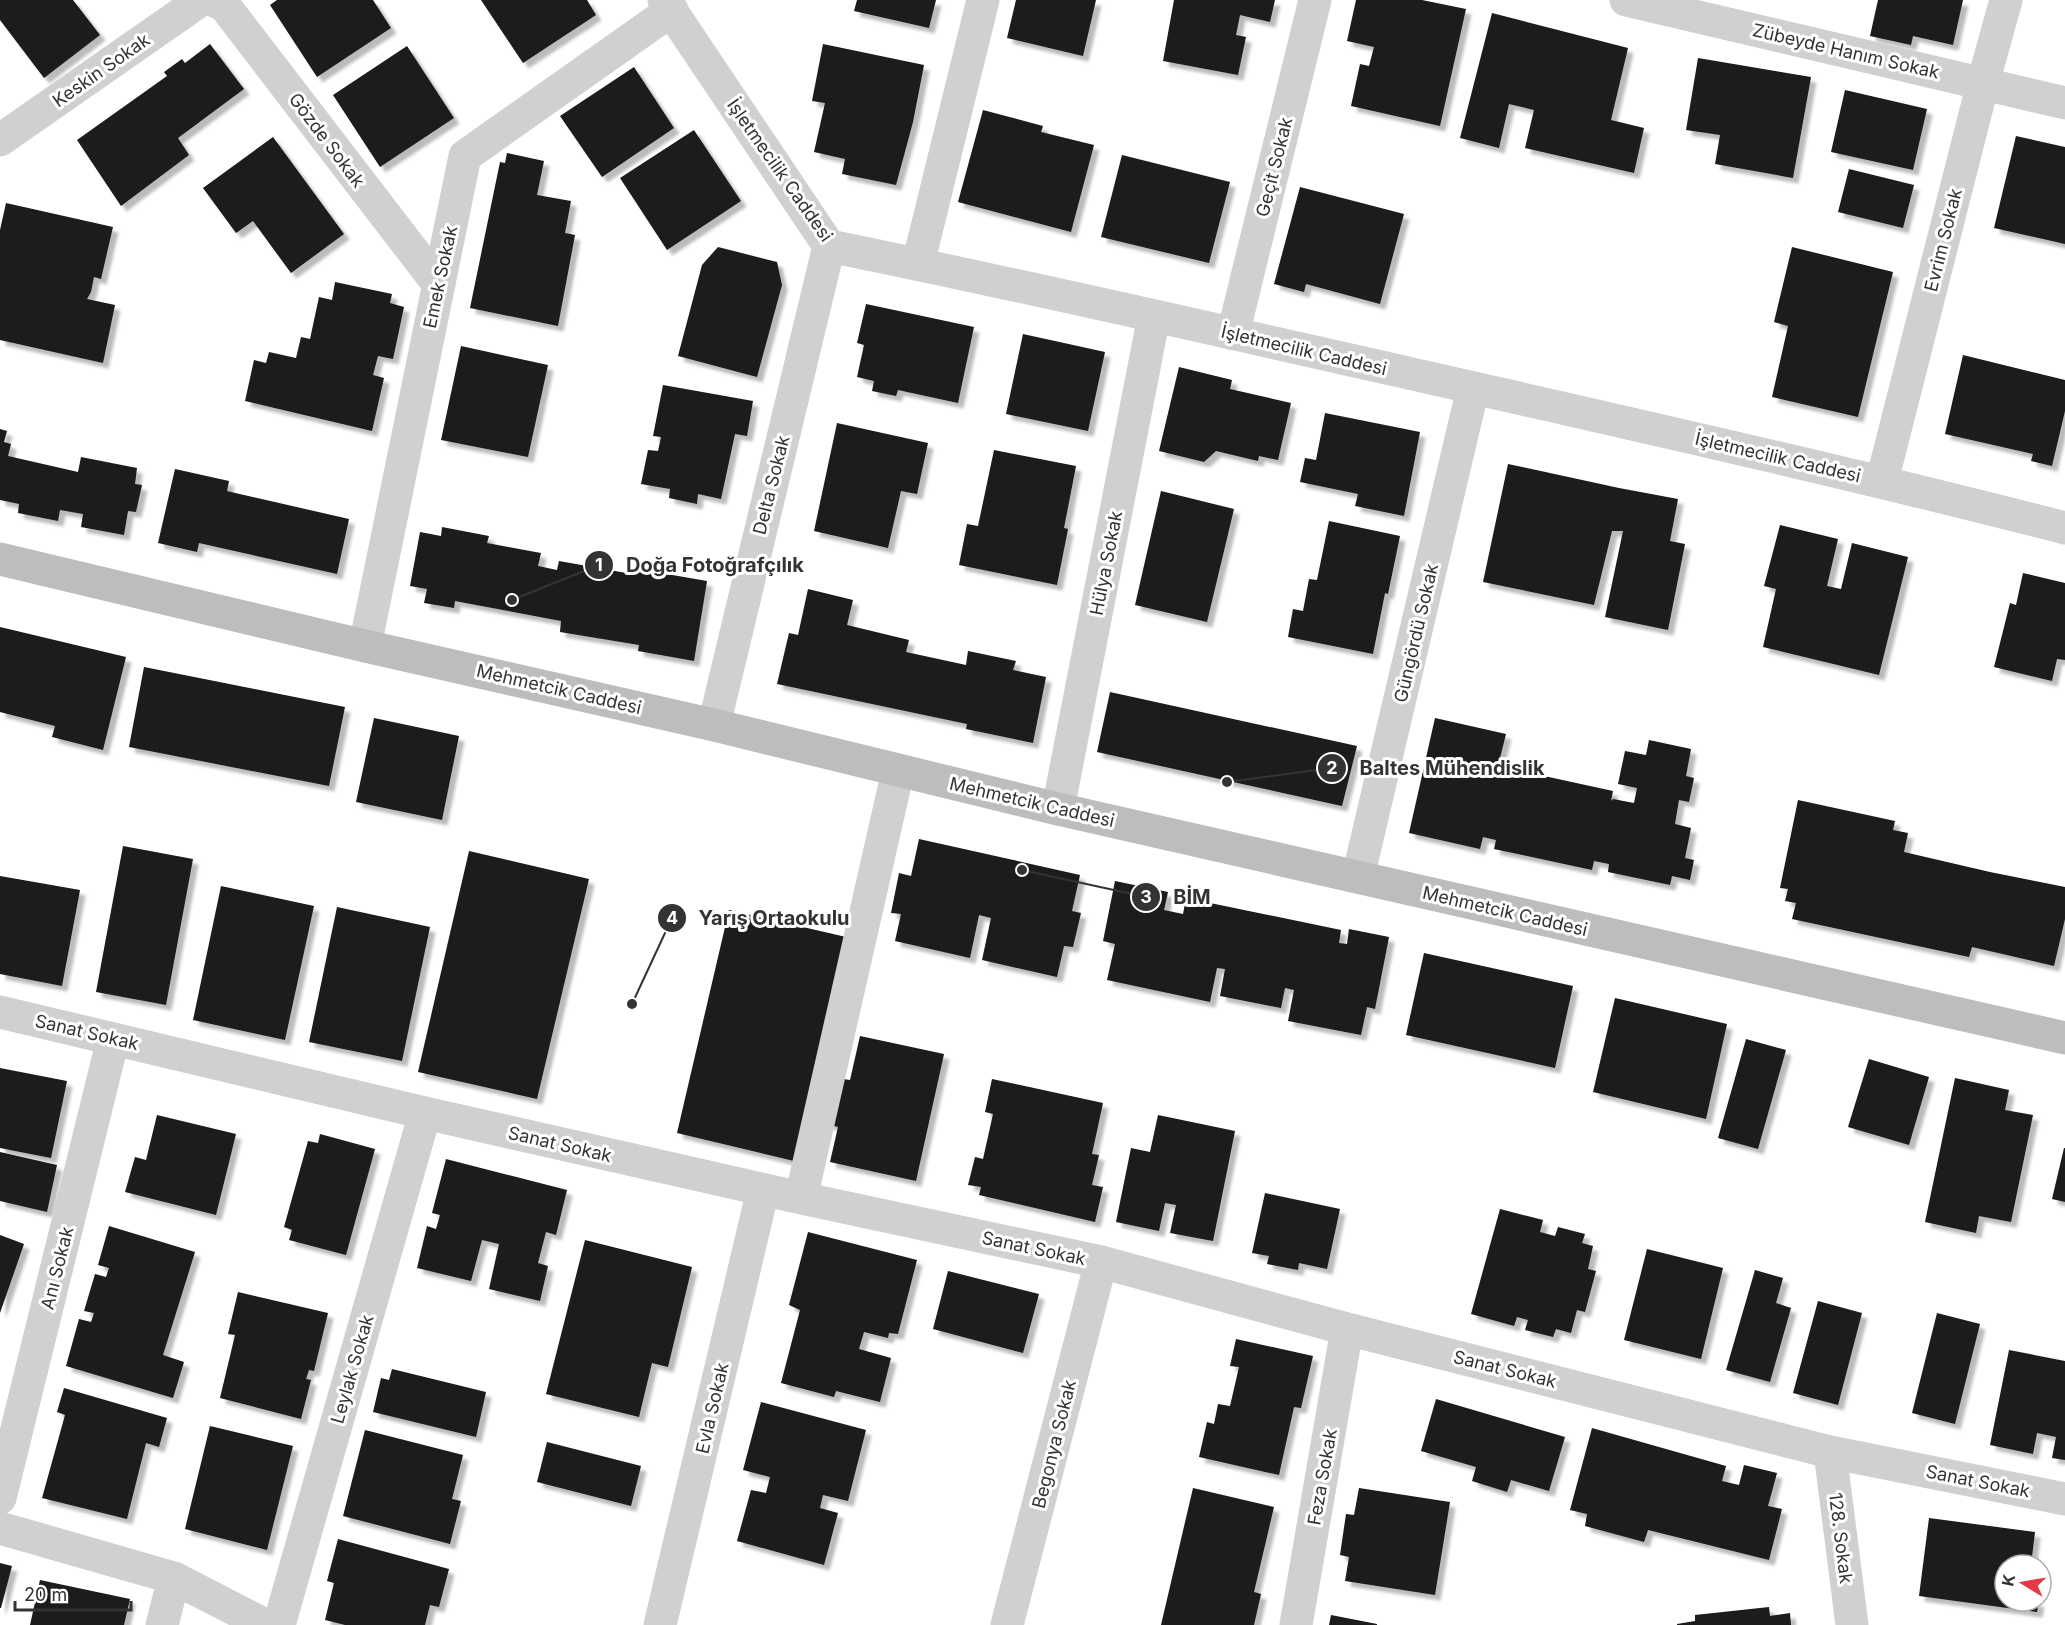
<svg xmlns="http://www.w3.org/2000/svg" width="2065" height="1625" viewBox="0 0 2065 1625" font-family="Inter,sans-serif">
	<defs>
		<filter id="shadow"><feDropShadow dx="5.5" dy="5.5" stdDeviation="1.5" flood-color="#0004"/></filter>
	</defs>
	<rect width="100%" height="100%" fill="#fff"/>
	<path fill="#1a1a1a" filter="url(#shadow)" d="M0 0H73L100 35 44 78 0 20Z
		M277 0H373L391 28 317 77 270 5Z
		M481 0H587L596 15 523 63Z
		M857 0H936L929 28 854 11Z
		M1016 0H1096L1083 56 1007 38Z
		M1174 0H1275L1270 22 1240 15 1236 35 1246 37 1238 75 1163 61Z
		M1356 0H1422L1466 9 1440 126 1351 106 1360 64 1369 66 1374 47 1347 41Z
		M1878 0H1963L1953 45 1913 36 1911 45 1870 36Z
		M1492 13 1628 48 1611 120 1644 128 1634 173 1525 148 1534 110 1509 104 1499 148 1460 138Z
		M210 44 244 89 178 138 189 155 121 206 77 140 167 76 164 72 182 59 185 63Z
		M823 44 924 65 913 122 896 185 842 174 845 159 814 152 825 103 812 101Z
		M407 46 454 118 380 167 333 95Z
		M1698 58 1811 77 1793 178 1715 164 1720 135 1686 130Z
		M634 67 674 128 602 177 560 116Z
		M1845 90 1927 109 1913 170 1831 152Z
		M983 110 1043 126 1041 132 1094 145 1071 232 958 202Z
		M694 130 741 201 667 250 620 178Z
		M2016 136 2065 147V244L1994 228Z
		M273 137 344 234 291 273 253 221 236 233 203 188Z
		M507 153 544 161 537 195 571 201 565 233 575 235 558 326 470 308 500 162 505 163Z
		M1122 155 1230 182 1209 263 1101 237Z
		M1849 169 1914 185 1903 228 1838 212Z
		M1300 187 1404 214 1380 304 1306 284 1304 292 1274 284Z
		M6 203 113 227 101 279 94 277 91 292 87 299 115 305 103 363 0 340V230Z
		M718 247 777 262 782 285 757 377 678 356 702 265Z
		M1792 247 1893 272 1858 417 1772 397 1788 326 1774 322Z
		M335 282 392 294 390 303 404 307 393 359 378 356 373 375 384 378 372 431 245 401 254 360 266 363 269 352 296 358 301 337 310 339 319 297 332 300Z
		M866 304 974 327 958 403 898 390 896 396 872 391 874 381 857 377 864 345 857 343Z
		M1023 334 1105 352 1088 431 1006 414Z
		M461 346 548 365 528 457 441 440Z
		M1963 355 2065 380V411L2052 466 2031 461 2033 454 1945 434Z
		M1179 367 1232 380 1230 389 1291 403 1278 460 1259 456 1258 461 1216 451 1204 462 1159 451Z
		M663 385 753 401 747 436 735 434 721 499 698 494 697 504 669 498 670 489 641 484 648 450 658 451 661 437 653 436Z
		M1325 413 1420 432 1404 516 1355 506 1358 494 1300 482 1305 458 1316 460Z
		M837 423 928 443 917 494 901 491 888 548 814 531Z
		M0 429 7 431 4 442 11 444 8 456 78 472 81 457 137 468 135 484 142 485 136 512 128 511 124 535 81 527 83 514 60 510 58 521 18 513 19 504 0 500Z
		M994 450 1076 466 1064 528 1068 529 1057 585 959 565 967 524 978 526Z
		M1508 464 1619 488 1678 499 1670 541 1685 544 1668 630 1605 617 1623 531H1612L1594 605 1483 582Z
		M175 469 229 481 227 491 231 492 349 519 337 574 199 543 197 552 158 543Z
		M1161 491 1234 509 1207 622 1135 605Z
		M1329 521 1400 536 1388 594 1385 593 1373 654 1288 637 1293 609 1303 611 1309 579 1317 580Z
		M1780 525 1838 539 1827 586 1841 589 1852 543 1908 557 1879 675 1763 647 1776 589 1764 586Z
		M442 527 489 536 487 543 541 553 538 566 557 570 559 561 632 574V568L707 581 694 661 638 651 639 645 560 632 561 621 455 601 454 608 424 603 427 589 410 586 420 532 441 536Z
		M2023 573 2065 583V660L2057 659 2052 681 1994 667 2010 603 2016 605Z
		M808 589 853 600 847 625 909 640 906 652 966 665 968 651 1016 661 1013 670 1046 677 1033 743 966 729 967 724 777 684 789 633 798 635Z
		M0 627 126 657 103 750 52 737 55 726 0 712Z
		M144 667 345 707 329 786 129 747Z
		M1110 692 1357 746 1342 806 1097 752Z
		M374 718 459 736 442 820 356 802Z
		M1435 718 1506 734 1498 766 1613 791 1611 801 1613 799 1634 803 1637 788 1618 784 1625 751 1646 755 1649 740 1691 749 1686 776 1694 778 1689 802 1679 800 1675 824 1691 828 1685 858 1694 860 1690 880 1672 876 1670 885 1608 872 1609 864 1594 861 1592 870 1494 849 1496 840 1483 837 1480 849 1409 833Z
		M1798 800 1895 821 1893 830 1908 833 1904 852 1990 872 2065 887V919L2054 966 1972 947 1969 957 1792 919 1796 903 1785 901 1788 889 1780 888Z
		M919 839 1080 875 1072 911 1081 913 1073 947 1064 946 1057 977 982 960 991 918 979 915 970 958 895 941 901 914 891 913 899 873 911 876Z
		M123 846 193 859 166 1005 96 992Z
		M469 851 589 879 537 1099 418 1072Z
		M0 876 80 890 62 986 0 974Z
		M1115 881 1168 892 1164 910 1183 914 1186 898 1341 930 1339 943 1347 944 1349 929 1389 937 1375 1009 1367 1007 1361 1035 1288 1021 1294 990 1285 988 1281 1008 1220 996 1225 969 1217 968 1210 1002 1107 980 1115 944 1103 941Z
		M221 886 314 906 285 1040 193 1020Z
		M337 907 430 927 402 1061 309 1042Z
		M729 910 846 937 794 1161 677 1133Z
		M1424 953 1573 986 1555 1068 1406 1035Z
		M1615 998 1727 1024 1706 1119 1593 1092Z
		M860 1036 944 1054 916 1181 830 1162 838 1127 827 1124 837 1078 850 1080Z
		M1746 1039 1786 1050 1758 1149 1718 1138Z
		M1869 1059 1929 1077 1909 1145 1848 1127Z
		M0 1068 67 1081 51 1158 0 1148Z
		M1955 1078 2009 1090 2005 1110 2033 1115 2011 1222 1979 1216 1976 1233 1925 1222Z
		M992 1079 1103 1103 1092 1154 1099 1155 1092 1185 1103 1187 1095 1222 979 1195 981 1187 968 1185 975 1157 983 1159 993 1114 985 1112Z
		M157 1115 236 1134 216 1215 125 1192 135 1157 146 1160Z
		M1158 1115 1235 1131 1213 1241 1170 1233 1176 1205 1165 1203 1159 1231 1116 1222 1131 1148 1150 1152Z
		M320 1134 375 1149 346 1255 289 1240 292 1230 284 1227 308 1141 318 1143Z
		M2064 1148H2065V1202L2052 1199Z
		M0 1152 57 1165 47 1212 0 1201Z
		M446 1159 567 1190 556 1235 546 1232 538 1263 548 1266 540 1301 489 1289 499 1244 482 1240 471 1281 417 1268 427 1226 436 1229 440 1215 432 1213Z
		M1265 1193 1340 1209 1327 1269 1299 1263 1298 1270 1267 1264 1269 1256 1252 1253Z
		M1500 1209 1543 1220 1540 1232 1555 1236 1558 1227 1585 1234 1582 1243 1593 1246 1588 1269 1596 1271 1585 1312 1577 1310 1571 1333 1556 1329 1553 1337 1525 1330 1528 1320 1517 1317 1514 1326 1471 1314Z
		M109 1226 195 1252 163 1355 184 1362 173 1398 66 1366 79 1319 91 1322 94 1313 84 1311 95 1274 106 1277 109 1268 98 1265Z
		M808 1232 917 1260 898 1334 889 1333 888 1338 864 1332 859 1349 891 1358 880 1402 836 1391 834 1397 781 1383 800 1310 789 1305Z
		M0 1235 24 1244 0 1313Z
		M585 1240 692 1267 668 1367 652 1363 639 1417 546 1394Z
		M1647 1249 1723 1268 1701 1359 1624 1340Z
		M1755 1270 1783 1278 1776 1303 1791 1308 1770 1382 1726 1370Z
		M948 1271 1039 1294 1023 1353 933 1329Z
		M238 1292 328 1313 314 1371 309 1370 306 1379 311 1380 301 1419 220 1398 235 1335 228 1334Z
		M1818 1301 1862 1313 1838 1405 1793 1393Z
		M1937 1313 1980 1324 1955 1424 1912 1413Z
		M1236 1339 1313 1356 1301 1408 1294 1407 1279 1475 1199 1457 1207 1422 1214 1424 1218 1404 1230 1406 1239 1367 1230 1366Z
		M2009 1350 2065 1361V1460L2052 1458 2056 1437 2037 1433 2033 1454 1990 1445Z
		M392 1369 486 1392 476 1437 373 1412 381 1378 389 1380Z
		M64 1388 167 1418 159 1447 146 1443 127 1519 42 1498 65 1415 57 1412Z
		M1436 1399 1565 1437 1549 1491 1511 1480 1507 1492 1472 1481 1476 1467 1421 1451Z
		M761 1402 866 1430 848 1501 823 1495 820 1508 838 1513 824 1565 737 1541 751 1490 766 1493 770 1477 743 1470Z
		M210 1426 293 1446 267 1550 185 1529Z
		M1592 1428 1726 1466 1722 1481 1739 1485 1744 1465 1777 1473 1768 1506 1782 1509 1769 1560 1648 1530 1644 1542 1585 1526 1587 1514 1570 1510Z
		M365 1430 463 1455 452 1499 461 1501 450 1544 343 1516Z
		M547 1442 641 1466 631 1506 537 1482Z
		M1193 1488 1274 1507 1254 1592 1261 1594 1254 1625H1161Z
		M1359 1488 1450 1502 1435 1595 1345 1581 1349 1557 1340 1555 1346 1514 1354 1515Z
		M1929 1518 2035 1532 2031 1565H2005V1601H2039L2037 1612 1919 1596Z
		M338 1539 449 1569 439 1607 430 1605 425 1625H345L325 1620 334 1583 327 1581Z
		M0 1563 12 1566 1 1608H0Z
		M40 1580 130 1599 124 1625H30Z
		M1769 1607 1770 1616 1790 1613 1791 1625H1677V1624L1695 1621V1615Z
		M1331 1615 1377 1624V1625H1329Z"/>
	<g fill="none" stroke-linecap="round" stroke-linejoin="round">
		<path stroke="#d0d0d0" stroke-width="33" d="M212 0 224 5 439 285
			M664 0 829 246C1018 284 1207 328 1395 370 1619 421 1843 471 2065 528
			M1626 0 2065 103
			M0 140 201 0
			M918 264 983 0
			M1233 334 1315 0
			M1882 481 1983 83 2006 0
			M365 646 465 156 672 10
			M714 725 829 246
			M1058 809 1154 316
			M1358 877 1473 388
			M0 1012 425 1113 801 1198 1101 1262 1347 1329 1830 1452 2065 1499
			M801 1198 898 771
			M1830 1452 1852 1625
			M0 1498 113 1039
			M0 1528 174 1578 265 1625
			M162 1625 174 1578
			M279 1625 425 1113
			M660 1625 763 1190
			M1007 1625 1101 1262
			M1296 1625 1347 1329"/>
		<path stroke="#bdbdbd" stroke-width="33" d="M0 559 365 646 714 725 1058 809 2065 1038"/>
	</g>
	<g text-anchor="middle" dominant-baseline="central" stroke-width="6" stroke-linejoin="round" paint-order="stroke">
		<g font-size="18" fill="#333" stroke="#fff">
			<text transform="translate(1846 51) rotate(13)">Zübeyde Hanım Sokak</text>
			<text transform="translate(101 70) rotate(-35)">Keskin Sokak</text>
			<text transform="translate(327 140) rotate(53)">Gözde Sokak</text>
			<text transform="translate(1274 167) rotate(-76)">Geçit Sokak</text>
			<text transform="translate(780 170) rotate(55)">İşletmecilik Caddesi</text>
			<text transform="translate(1943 240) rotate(-76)">Evrim Sokak</text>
			<text transform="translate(440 277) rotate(-78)">Emek Sokak</text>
			<text transform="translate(1304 350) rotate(13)">İşletmecilik Caddesi</text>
			<text transform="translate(1778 457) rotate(13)">İşletmecilik Caddesi</text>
			<text transform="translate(771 485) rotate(-76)">Delta Sokak</text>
			<text transform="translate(1106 563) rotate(-79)">Hülya Sokak</text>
			<text transform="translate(1416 633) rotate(-77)">Güngördü Sokak</text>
			<text transform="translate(559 689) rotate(13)">Mehmetcik Caddesi</text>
			<text transform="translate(1032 802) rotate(13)">Mehmetcik Caddesi</text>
			<text transform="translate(1505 911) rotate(13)">Mehmetcik Caddesi</text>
			<text transform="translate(87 1032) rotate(13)">Sanat Sokak</text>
			<text transform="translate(560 1144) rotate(13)">Sanat Sokak</text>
			<text transform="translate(1034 1248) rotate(12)">Sanat Sokak</text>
			<text transform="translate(57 1268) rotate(-76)">Anı Sokak</text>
			<text transform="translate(352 1369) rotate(-74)">Leylak Sokak</text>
			<text transform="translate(1505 1369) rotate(14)">Sanat Sokak</text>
			<text transform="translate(712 1408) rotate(-77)">Evla Sokak</text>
			<text transform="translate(1054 1444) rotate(-76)">Begonya Sokak</text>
			<text transform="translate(1322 1477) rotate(-80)">Feza Sokak</text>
			<text transform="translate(1978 1481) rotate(11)">Sanat Sokak</text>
			<text transform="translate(1841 1538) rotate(83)">128. Sokak</text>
		</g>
	</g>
	<path fill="none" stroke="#333" stroke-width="2" d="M512 600L599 565M1227 782L1332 768M1022 870L1146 897M632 1004L672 918"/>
	<g fill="#333" stroke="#fff" stroke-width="2">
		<circle cx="512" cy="600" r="6"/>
		<circle cx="1227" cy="782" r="6"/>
		<circle cx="1022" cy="870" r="6"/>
		<circle cx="632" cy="1004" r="6"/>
		<circle cx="599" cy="565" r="15"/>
		<circle cx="1332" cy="768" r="15"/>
		<circle cx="1146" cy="897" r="15"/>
		<circle cx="672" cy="918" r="15"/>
	</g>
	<g font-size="18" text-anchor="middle" font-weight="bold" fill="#fff">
		<text x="599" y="571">1</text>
		<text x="1332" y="774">2</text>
		<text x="1146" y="903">3</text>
		<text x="672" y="924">4</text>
	</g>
	<g font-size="20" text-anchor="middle" font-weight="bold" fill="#333" stroke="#fff" stroke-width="6" stroke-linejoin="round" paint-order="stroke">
		<text x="715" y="572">Doğa Fotoğrafçılık</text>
		<text x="1452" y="775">Baltes Mühendislik</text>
		<text x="1192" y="904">BİM</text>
		<text x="774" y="925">Yarış Ortaokulu</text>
	</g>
	<g transform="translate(2023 1583) rotate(281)"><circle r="28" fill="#ffffff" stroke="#adadad" stroke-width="1.5"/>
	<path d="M0-4.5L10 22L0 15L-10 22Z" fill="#e63946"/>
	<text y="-9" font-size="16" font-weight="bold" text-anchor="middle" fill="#333333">K</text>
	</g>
	<path d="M15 1601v9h116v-9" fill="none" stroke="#333333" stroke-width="3"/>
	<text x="24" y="1601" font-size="18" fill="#333333" stroke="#ffffff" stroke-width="4.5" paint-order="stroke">20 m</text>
</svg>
